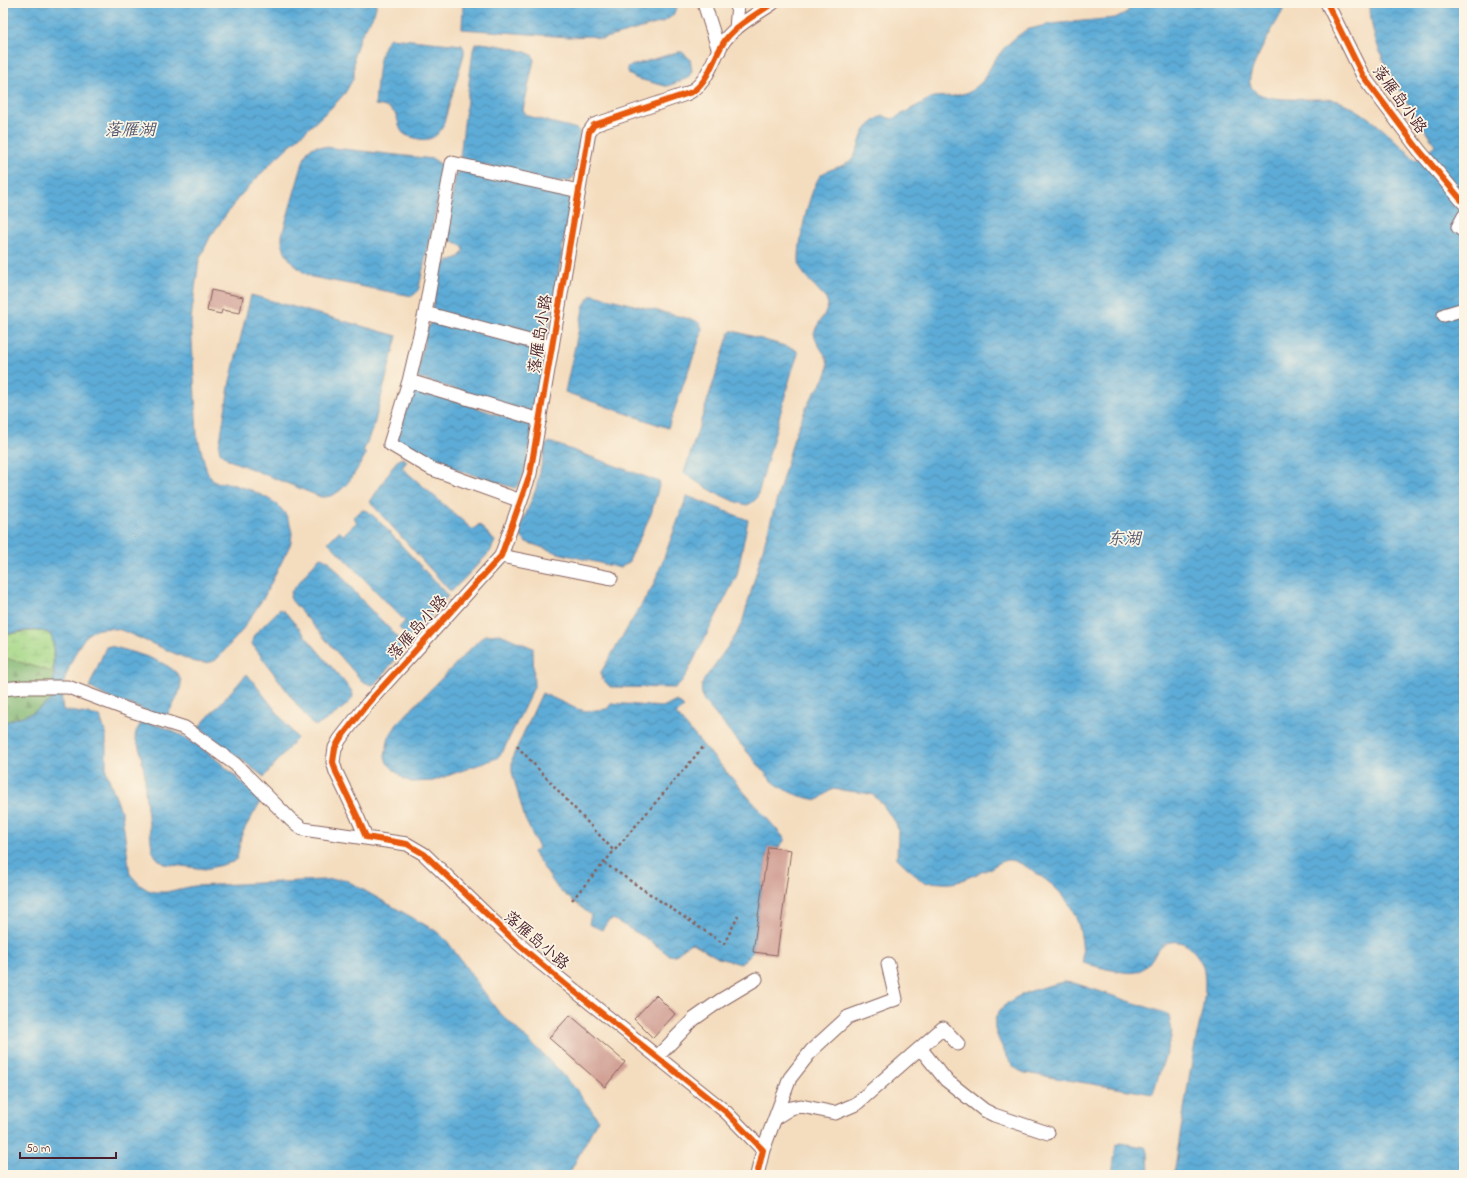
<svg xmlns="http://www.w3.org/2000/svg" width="1467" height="1178" viewBox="0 0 1467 1178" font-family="'Indie Flower','LXGW WenKai TC',sans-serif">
	<defs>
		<pattern id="forest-firs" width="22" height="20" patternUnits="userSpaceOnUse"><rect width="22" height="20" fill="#83b874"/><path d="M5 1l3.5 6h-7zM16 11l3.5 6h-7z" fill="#6d955f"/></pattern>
		<pattern id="wetland-marsh" width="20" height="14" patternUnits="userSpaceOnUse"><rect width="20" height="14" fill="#a4d887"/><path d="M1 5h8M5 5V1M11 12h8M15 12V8" fill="none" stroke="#8fb975"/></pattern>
		<pattern id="water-waves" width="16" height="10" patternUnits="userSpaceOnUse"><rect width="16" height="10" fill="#5dacd7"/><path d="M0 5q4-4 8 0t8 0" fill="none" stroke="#4f8baf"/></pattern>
	</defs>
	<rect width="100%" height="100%" fill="#fcf5e5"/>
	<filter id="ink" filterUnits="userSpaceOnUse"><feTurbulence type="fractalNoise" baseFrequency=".025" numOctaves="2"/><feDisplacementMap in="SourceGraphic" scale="8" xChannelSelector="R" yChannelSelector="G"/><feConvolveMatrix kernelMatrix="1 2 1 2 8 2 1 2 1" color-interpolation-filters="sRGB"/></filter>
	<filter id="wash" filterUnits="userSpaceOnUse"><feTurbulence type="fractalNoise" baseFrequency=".012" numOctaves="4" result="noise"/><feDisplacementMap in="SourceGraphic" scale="16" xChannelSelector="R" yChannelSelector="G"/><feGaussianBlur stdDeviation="0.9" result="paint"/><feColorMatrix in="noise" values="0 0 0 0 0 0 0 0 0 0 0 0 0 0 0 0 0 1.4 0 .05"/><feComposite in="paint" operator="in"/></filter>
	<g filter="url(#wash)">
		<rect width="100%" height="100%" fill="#f4ddbf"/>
		<path fill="url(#forest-firs)" stroke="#666c50" d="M3 657 53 672C54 680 56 693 51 700L34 712 3 723Z"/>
		<path fill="url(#wetland-marsh)" stroke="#777c59" d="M31 631C41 631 50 630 53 641V672L3 657V635Z"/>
		<path fill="url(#water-waves)" stroke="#546681" d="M3 3H377L374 14 360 37 354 55V77L345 93 333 106 275 159 238 198 210 237 199 260 192 311 191 322 197 435 207 472 213 481 218 483H228L251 490 267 498 278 505 286 515 290 524 292 533 291 543 264 597 240 633 216 660C208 664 200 663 192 661L121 630C111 628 99 627 91 632 79 639 65 675 62 689 61 696 62 703 63 710L100 716 106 735V771L122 814 130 874 140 885 148 890 156 892H166L194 886 344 879 436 931 447 941 497 1010 558 1069 575 1088 598 1119 571 1170 567 1175H3V723L34 712 51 700C55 694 54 651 53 642 52 638 51 636 49 633 36 628 16 632 3 635Z
			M437 3H678C676 13 672 17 663 22L602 39 591 36 569 37 462 29 463 5Z
			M1133 3H1282L1283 10C1276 24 1246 71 1250 84 1257 107 1315 96 1333 100 1360 105 1397 141 1416 161L1435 145C1409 104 1369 54 1370 3H1464V1175H1174C1180 1133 1187 1091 1194 1049 1199 1023 1208 997 1204 971 1202 960 1191 944 1179 942 1155 938 1155 967 1136 972 1126 975 1095 966 1083 963 1083 919 1071 895 1033 871 1027 867 1017 860 1008 860 1002 860 995 866 989 869 978 873 968 878 957 882 947 885 935 881 924 883L897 858 898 830 896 823 879 800 873 795 865 793 832 789 818 800C800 797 785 792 771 780L704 701C701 692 700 688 704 680L736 635 743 620 794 438C799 425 804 412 810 400 816 389 827 380 828 367 829 354 815 346 814 333 817 323 829 311 828 303 821 289 806 281 800 267 795 252 810 186 821 175 829 168 843 168 851 160 859 152 859 139 865 130 869 124 876 120 882 116L893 119 933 97 954 96 970 92 982 82 994 61 1005 47 1016 37 1026 30 1050 24 1115 18 1127 12Z
			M390 38 462 45 464 49V54L443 126C437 138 428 142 415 138 411 137 406 136 403 133 398 128 399 117 393 111 388 107 382 106 375 105 377 88 377 48 390 38Z
			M478 43C488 43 527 50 533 56L534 60 523 110 527 115 531 117 577 129 580 133V136L574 176 570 181H547L463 160 460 157 473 50 475 44Z
			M678 52H682L690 59 692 71 688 78 668 86H665L635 78 629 74 627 67Z
			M316 146 433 159 442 165 444 171 419 288 416 293 412 296 312 277C296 269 281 255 282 235L304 159 308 150Z
			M461 170 569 193 570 200 569 210 548 334 546 336 534 339 435 311 433 308 440 265 459 257 464 250C462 242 450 243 445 236L456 174Z
			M251 295 397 336 374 425 363 452 366 454C357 469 343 499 321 497L229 460 220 452 219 447 230 381Z
			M591 295H594L694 320C702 324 703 326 701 335L668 428 565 392 584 305Z
			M433 320 545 351 538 403 529 412 419 378 416 376 427 329Z
			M731 331H734L792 348 796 350 798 354 792 371 757 498 753 502 747 505C726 500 702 486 684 473L729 334Z
			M412 389H420L532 426C530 441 527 480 515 488L435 463 416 454 397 441Z
			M550 442 660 482 651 514 628 563 620 568 558 553 526 542 522 538 519 531 536 489 546 445Z
			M402 458 407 461 402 468 473 530 479 524 495 541 490 552 451 592 370 502 396 462Z
			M687 496 748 520 737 575 684 679 675 688 610 687 601 677V672L654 584Z
			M363 510 368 511 381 523 448 596 414 636C408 638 403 632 399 628L405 621 328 542 339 531 343 535 357 522 353 517Z
			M321 557 329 561 365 604 405 644 404 649 375 684 371 685 362 681 292 601 290 597 291 592 319 558Z
			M280 609 285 612 351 690C352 692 353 694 353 696 352 704 325 721 318 725H313L310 722 252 644V641L254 635Z
			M500 634 533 648 534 687 502 753 497 758 433 781 411 782 404 779 394 770 387 763 385 756 389 737 397 724 479 640 486 635Z
			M110 646C125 650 182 663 181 683 181 694 171 708 166 717L109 698 89 687 106 647Z
			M247 674 297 738 264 777 199 727Z
			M542 693 577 709 586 711 607 709 612 703 662 707 677 701 684 707 676 714 785 839 779 848 768 847 753 952 741 964 718 958 693 943C683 944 680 958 669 955L646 938 613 919 608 921 602 930 589 924 591 915 558 889 533 852 539 848 525 819 512 772V762L513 756Z
			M142 721C189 730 228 768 261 801L245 828 241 837 237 859 233 862 214 867 205 869 165 864C157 860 155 856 152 849L145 791V776L140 750 135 737 136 732Z
			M1063 982 1074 983 1165 1013 1169 1015 1172 1031 1171 1037 1153 1094 1025 1073C1012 1069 1009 1060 1003 1049 999 1040 993 1029 995 1020 1001 996 1043 987 1063 982Z
			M1121 1143 1145 1147 1148 1152 1149 1175H1112L1116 1145Z"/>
		<g id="blocks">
			<path fill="#d2a095" d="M211 290 243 297 240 313 222 310 221 314 207 311Z
				M768 847 791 850 777 955 753 952Z
				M656 995 675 1014 653 1038 634 1019Z
				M570 1015 625 1062 605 1087 549 1038Z"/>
		</g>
	</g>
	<g filter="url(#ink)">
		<use href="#blocks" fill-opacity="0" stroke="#86625f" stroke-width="1"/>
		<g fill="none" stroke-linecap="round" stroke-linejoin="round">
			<g stroke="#86625f" stroke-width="15">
				<path id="minor" d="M704 3 719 51
					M1327 3 1363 76 1419 150 1464 203
					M736 29 738 3
					M1464 216 1458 227 1464 231
					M425 313 552 347
					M1444 315 1464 309
					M409 381 540 420
					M521 501 432 469 390 444 409 381 425 313 452 163 579 191
					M501 556 611 578
					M3 689 23 687H68L129 710 185 728 235 764 291 820 303 829 407 844 424 854 491 919 538 961 726 1112 763 1150 757 1175
					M366 837 357 816 336 772 333 762 335 748 340 739 368 703 501 556 530 474 589 132 594 125 686 94C709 84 711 60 724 41 736 25 757 14 773 3
					M920 1048 946 1080 984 1110 994 1115 1048 1133
					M657 1057 694 1019 721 1000 756 979
					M775 1118 790 1078 812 1050 848 1017 896 999 888 964
					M763 1150 775 1118 791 1108 801 1106 835 1113 856 1104 943 1028 958 1044"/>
			</g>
			<path stroke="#86625f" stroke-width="2.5" stroke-dasharray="3 3" stroke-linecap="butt" d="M517 746 614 851
				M604 863 724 944 738 916
				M572 900 704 746"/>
			<use href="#minor" stroke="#fff" stroke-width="13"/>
			<g stroke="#fcf5e5" stroke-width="8">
				<path id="cycleway" d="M1327 3 1363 76 1419 150 1464 203
					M757 1175 763 1150 726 1112 565 984 519 945 424 854 407 844 366 837 357 816 336 772 333 762 335 748 340 739 368 703 501 556 530 474 589 132 594 125 692 92C711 79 713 56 726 39 738 24 757 14 773 3"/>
			</g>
			<use href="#cycleway" stroke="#e8590c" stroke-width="6"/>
		</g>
	</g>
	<g text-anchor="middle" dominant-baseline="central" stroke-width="3.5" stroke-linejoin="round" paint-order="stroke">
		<g font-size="16" fill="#4a1f2b" stroke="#fcf5e5">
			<text transform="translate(1399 100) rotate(54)">落雁岛小路</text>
			<text transform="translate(541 334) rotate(-81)">落雁岛小路</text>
			<text transform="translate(418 628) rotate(-48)">落雁岛小路</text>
			<text transform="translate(536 941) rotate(41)">落雁岛小路</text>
		</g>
		<g font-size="17" font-style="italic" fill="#525770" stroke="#fcf5e5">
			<text x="130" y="130">落雁湖</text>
			<text x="1124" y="539">东湖</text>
		</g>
	</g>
	<rect width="1467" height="1178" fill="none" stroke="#fcf5e5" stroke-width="16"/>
	<path d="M20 1152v6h96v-6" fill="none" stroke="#4a1f2b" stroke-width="2"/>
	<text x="26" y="1152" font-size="12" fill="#4a1f2b" stroke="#fcf5e5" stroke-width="3" paint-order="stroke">50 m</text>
</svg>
